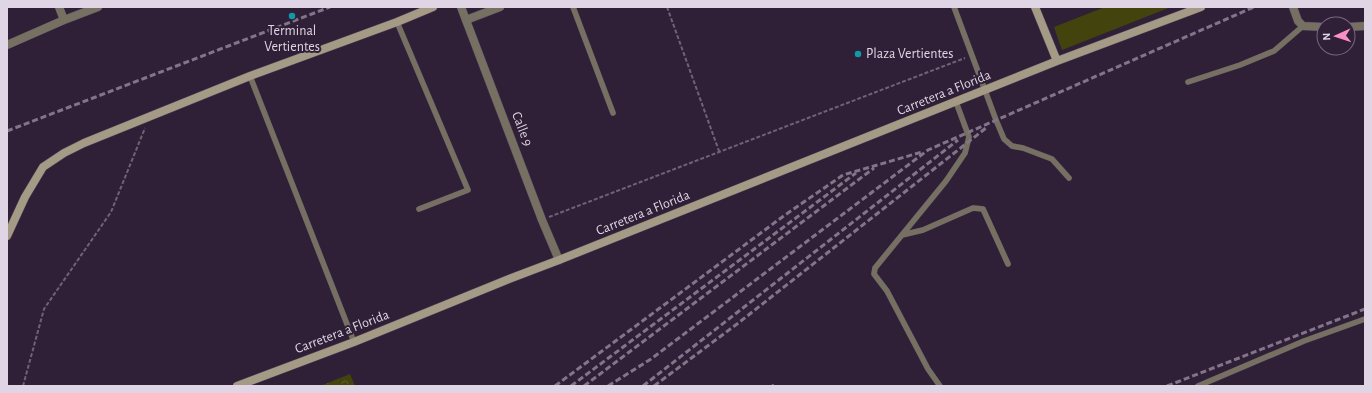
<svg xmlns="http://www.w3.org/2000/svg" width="1372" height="393" viewBox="0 0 1372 393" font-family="'Alegreya Sans',sans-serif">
	<defs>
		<pattern id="forest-crowns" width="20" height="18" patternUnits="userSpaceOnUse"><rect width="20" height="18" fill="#42430d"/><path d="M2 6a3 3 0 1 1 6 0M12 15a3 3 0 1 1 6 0" fill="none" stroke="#5d5d30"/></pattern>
	</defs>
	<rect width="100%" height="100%" fill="#2f2037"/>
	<path fill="#42430d" d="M1105 7H1171L1062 50 1054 27Z"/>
	<path fill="url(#forest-crowns)" d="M350 374 355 386H320Z"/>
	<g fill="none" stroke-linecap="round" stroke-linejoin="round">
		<g stroke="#4b3d53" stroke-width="6">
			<path id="service" d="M573 7 613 113
				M954 7 996 120 1004 139 1012 146 1023 148 1052 159 1069 178
				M397 22 468 190 419 209
				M250 76 354 342
				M1188 82 1240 65 1274 51 1303 26
				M902 235 923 230 973 208 983 209 1008 264
				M940 386 928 369 887 291 874 274 875 268 946 181 965 153 969 137 956 102
				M1198 386 1304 341 1365 319"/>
		</g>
		<g stroke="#4b3d53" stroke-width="9">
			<path id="minor" d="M59 7 64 20
				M1293 7 1298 21 1303 26 1324 27
				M466 20 500 7
				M1348 27 1365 26
				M7 45 64 20 98 7"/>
		</g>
		<g stroke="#4b3d53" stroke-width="9">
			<path id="tertiary" d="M461 7 542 220 559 260"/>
		</g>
		<g stroke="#4b3d53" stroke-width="9">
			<path id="secondary" d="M1035 7 1057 61
				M7 236 25 197 43 167 64 153 84 143 250 76 397 22 433 7
				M237 386 354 342 509 279 559 260 1057 61 1201 7"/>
		</g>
		<path stroke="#6f6276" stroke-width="2" stroke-dasharray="4 2" stroke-linecap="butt" d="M667 7 719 151
			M549 217 965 58
			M23 386 44 309 111 212 145 128"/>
		<use href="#service" stroke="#767063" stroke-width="5.5"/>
		<use href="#minor" stroke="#767063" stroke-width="8"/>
		<use href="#tertiary" stroke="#767063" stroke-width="8"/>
		<use href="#secondary" stroke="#a49a85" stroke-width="8"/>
		<path stroke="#827588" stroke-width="3" stroke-dasharray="6 3" stroke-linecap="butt" d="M7 131 330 7
			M555 386 785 215 843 175 922 152
			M571 386 856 173
			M584 386 874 168
			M608 386 651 359 928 150 1254 7
			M643 386 958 140
			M654 386 737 324 986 128
			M772 386 774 385
			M1167 386 1365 309"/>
	</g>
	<g fill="#0f9aa8" stroke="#2f2037" stroke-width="1.5">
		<circle cx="292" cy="16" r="4"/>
		<circle cx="858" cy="54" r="4"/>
	</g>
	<g text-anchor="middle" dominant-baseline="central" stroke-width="4" stroke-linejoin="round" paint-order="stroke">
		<g font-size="14" fill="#dfd5e4" stroke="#2f2037">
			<text x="292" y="31">Terminal<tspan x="292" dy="16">Vertientes</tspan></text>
			<text x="866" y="54" text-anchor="start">Plaza Vertientes</text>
		</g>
		<g font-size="14" fill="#dfd5e4" stroke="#2f2037">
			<text transform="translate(944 93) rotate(-22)">Carretera a Florida</text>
			<text transform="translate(522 129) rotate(69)">Calle 9</text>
			<text transform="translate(643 213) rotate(-22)">Carretera a Florida</text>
			<text transform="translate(342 332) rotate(-21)">Carretera a Florida</text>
		</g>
	</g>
	<rect width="1372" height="393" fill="none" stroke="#dfd5e4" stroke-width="16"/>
	<g transform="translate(1336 36) rotate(267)"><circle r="19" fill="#2f2037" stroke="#75687c"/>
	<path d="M0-3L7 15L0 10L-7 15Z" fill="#fc8fc3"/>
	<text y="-6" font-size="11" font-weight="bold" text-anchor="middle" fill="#dfd5e4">N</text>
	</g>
</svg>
